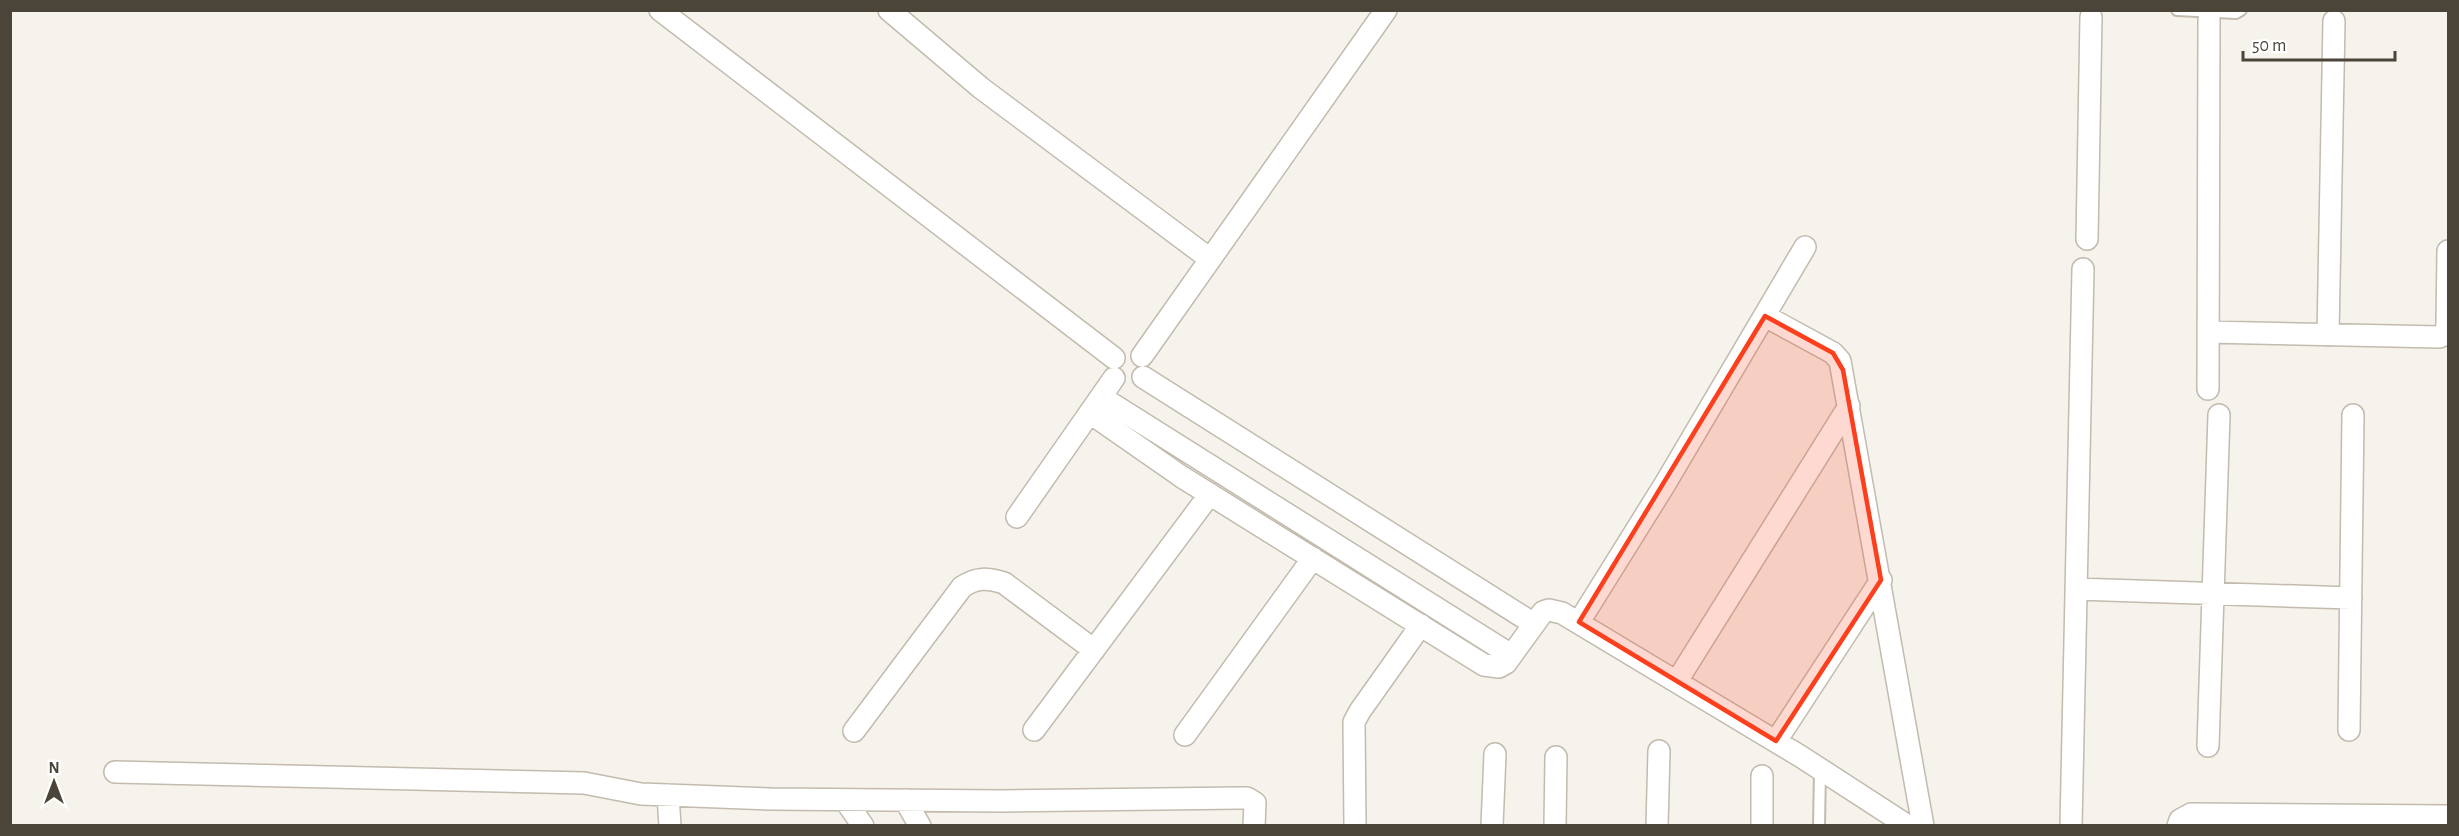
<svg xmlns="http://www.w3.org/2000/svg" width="2459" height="836" viewBox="0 0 2459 836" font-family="'Alegreya Sans',sans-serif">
	<rect width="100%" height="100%" fill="#f6f3ec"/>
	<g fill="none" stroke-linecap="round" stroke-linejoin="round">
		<g stroke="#c2bbae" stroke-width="14">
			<path id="lane" d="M2177 10 2236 13 2241 10
				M1819 826 1820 769"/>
		</g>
		<g stroke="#c2bbae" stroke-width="24">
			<path id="street" d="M660 10 1114 358
				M889 10 981 88 1210 259
				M2087 239 2091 17
				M1765 316 1833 353 1840 361 1923 826
				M2208 332 2440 337 2446 332 2447 324 2448 251
				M2328 335 2334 21
				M1142 356 1386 10
				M1143 377 1534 624
				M2208 389 2209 19
				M1101 397 1511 655
				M1090 413 1182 477 1484 665 1499 667 1506 663 1543 612 1549 610 1562 613 1800 756 1908 826
				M1017 517 1114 378
				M2076 589 2351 598
				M1579 622 1665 484 1805 247
				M1677 681 1849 406
				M1034 730 1210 494
				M2349 730 2353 415
				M854 731 962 587C977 577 987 578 1004 583L1094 650
				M1185 735 1313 558
				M1776 741 1881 580
				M2208 746 2219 415
				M115 772 584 783 641 794 771 799 1002 801 1240 798H1247L1255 803 1254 826
				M668 795 670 826
				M845 800 863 826
				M905 800 920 826
				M1355 826 1354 722 1360 711 1421 625
				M1492 826 1495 754
				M1555 826 1556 757
				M1657 826 1659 751
				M1762 826V776
				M2071 826 2083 269
				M2178 826 2180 820 2191 814 2448 816"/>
		</g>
		<use href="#lane" stroke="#fff" stroke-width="10"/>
		<use href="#street" stroke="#fff" stroke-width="21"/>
	</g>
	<path fill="#fc3f1d" fill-opacity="0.2" stroke="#fc3f1d" stroke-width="4.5" stroke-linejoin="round" d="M1765 316 1833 353 1843 370 1881 580 1776 741 1579 622Z"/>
	<rect width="2459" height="836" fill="none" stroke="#4b4439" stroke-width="24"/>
	<g transform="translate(54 782)" stroke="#ffffff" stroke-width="4.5" paint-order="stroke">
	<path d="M0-4.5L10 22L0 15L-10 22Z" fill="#4b4439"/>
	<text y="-9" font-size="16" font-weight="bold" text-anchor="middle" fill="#4b4439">N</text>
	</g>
	<path d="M2243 51v9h152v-9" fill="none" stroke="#4b4439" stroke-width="3"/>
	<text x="2252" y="51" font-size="18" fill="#4b4439" stroke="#ffffff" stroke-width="4.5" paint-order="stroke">50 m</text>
</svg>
